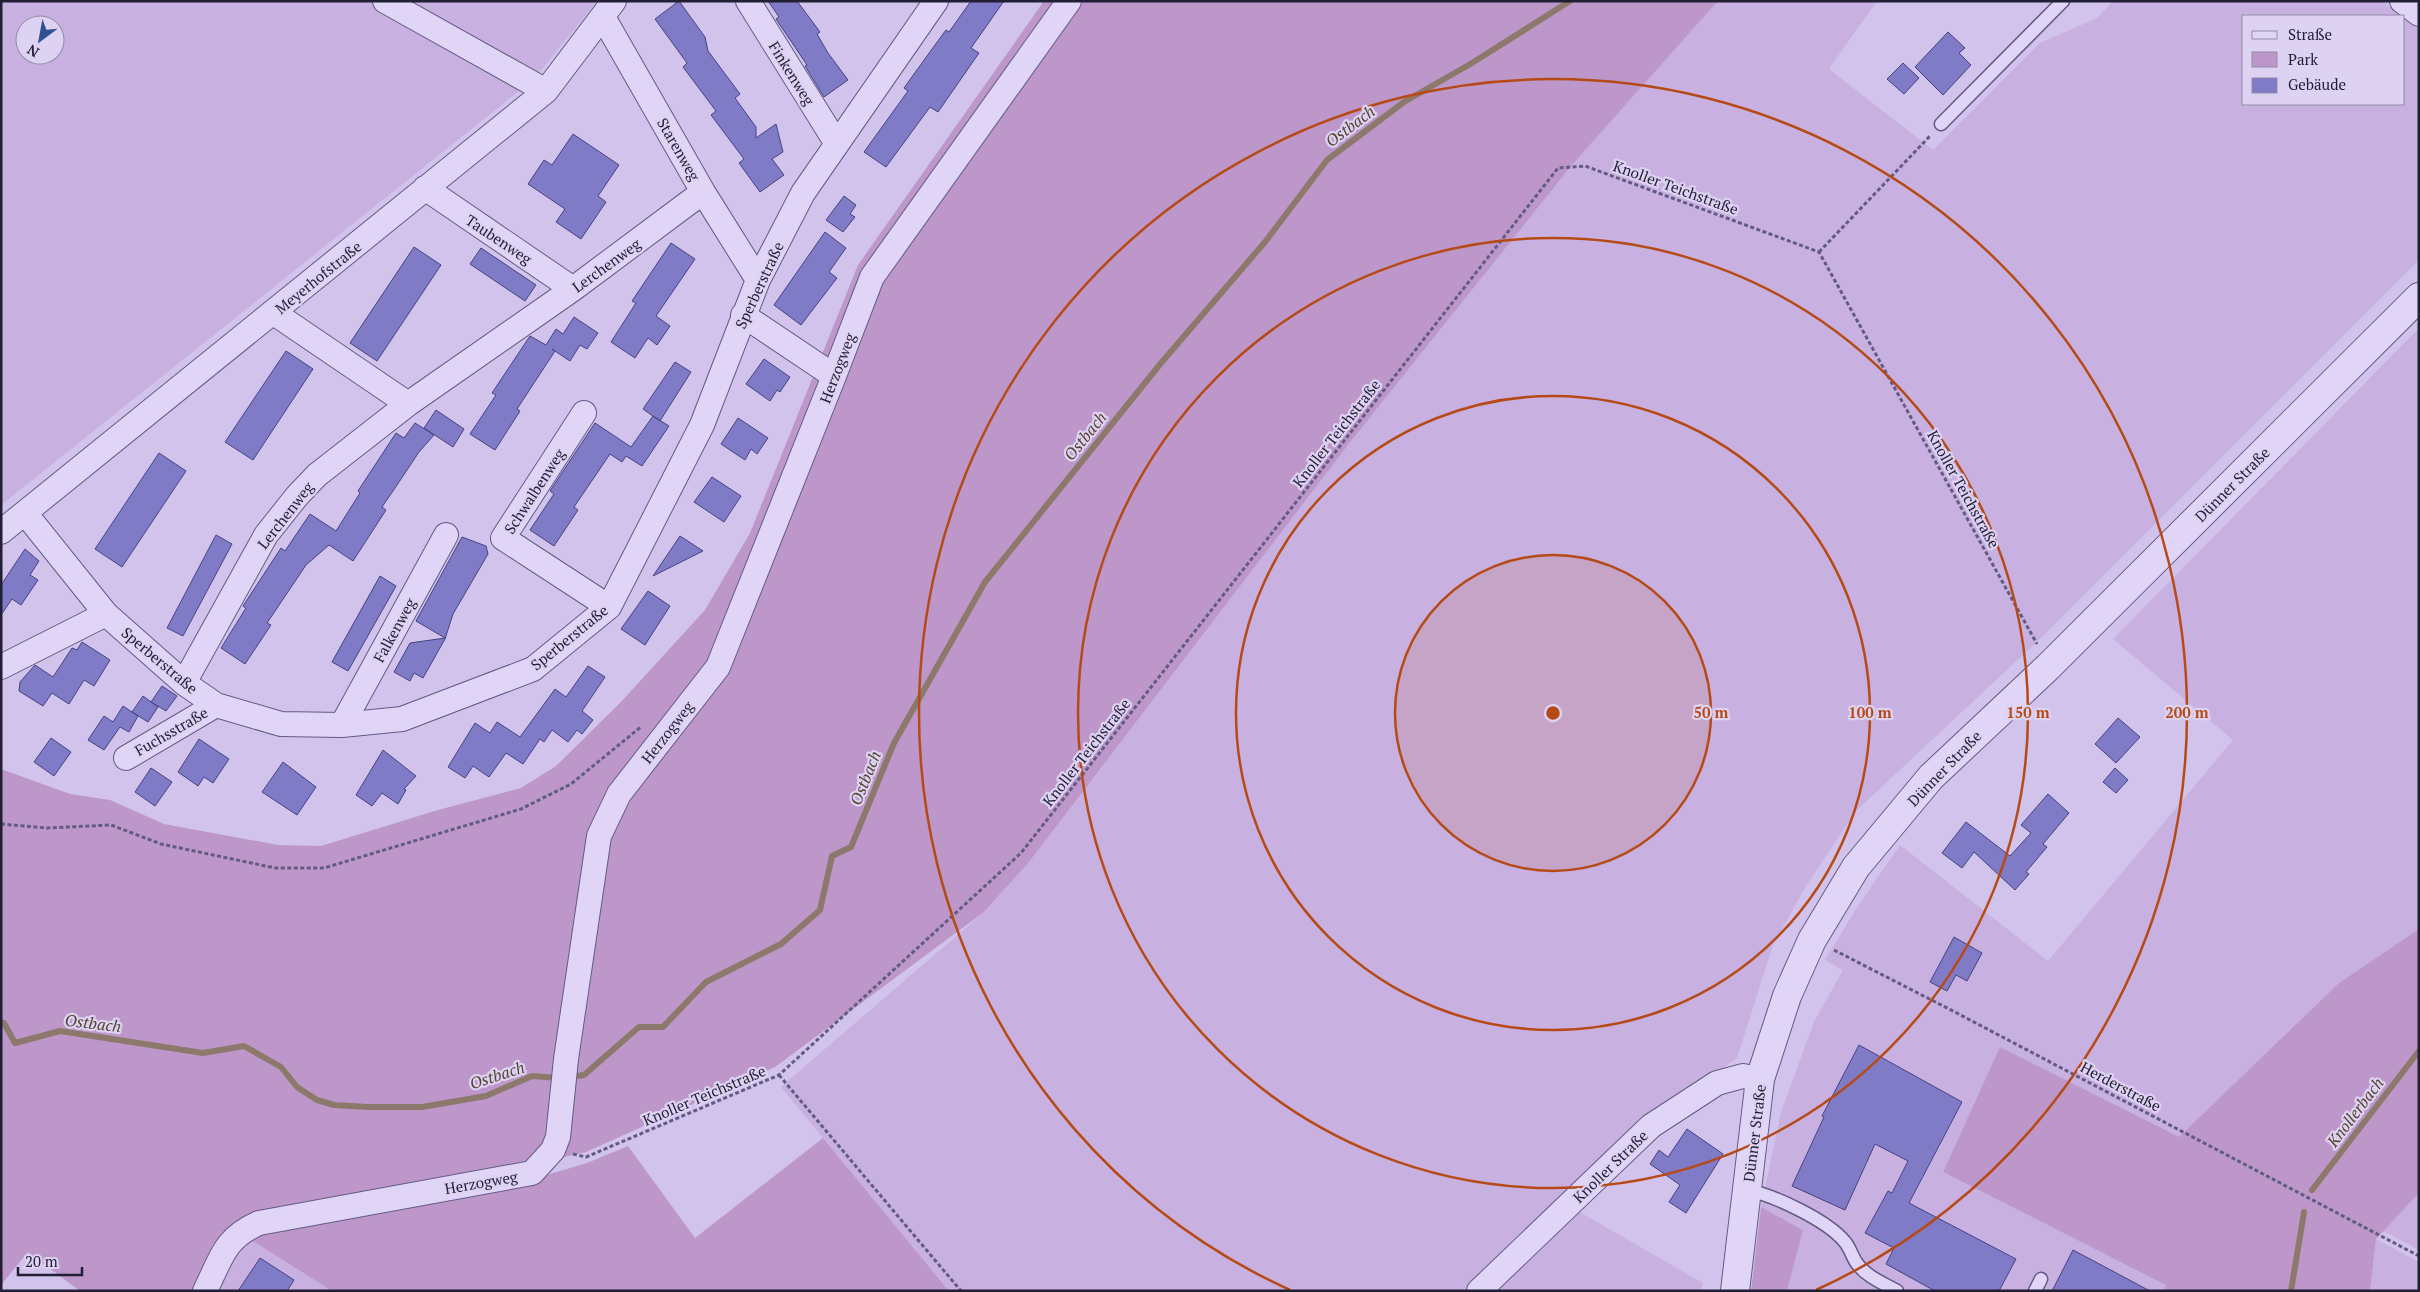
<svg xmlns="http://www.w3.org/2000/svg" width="2420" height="1292" viewBox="0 0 2420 1292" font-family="'PT Serif',serif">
	<rect width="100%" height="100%" fill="#d1c3eb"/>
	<path fill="#c8b1e0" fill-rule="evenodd" d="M1 1H597L534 79 1 505ZM25 25H55V55H25Z
		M1718 1H1877L1829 69 1933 150 2040 43 2097 18 2113 1H2382L2402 16H2244V104H2404V17L2419 29V260L2041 638 1856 811 1806 886 1773 945 1737 1058 1658 1113 1466 1291H949L781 1087 984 912 1029 862 1351 441 1572 165Z
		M2419 328V929L2339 983 2179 1138 2000 1047 1943 1172 2167 1285 2164 1291H1787L1803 1230 1761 1207 1781 1112 1814 1022 1843 970 1825 960 1856 909 1900 845 2048 961 2233 740 2113 639Z
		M2419 1193V1250L2383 1231Z
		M1578 1211 1703 1283 1701 1291H1492Z
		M245 1236 332 1291H216Z
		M2376 1239 2419 1262V1291H2370Z"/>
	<path fill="#bd97c9" d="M1044 1H1718L1572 165 1351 441 1029 862 984 912 775 1067 586 1152 525 1166 251 1213 227 1229 196 1291H80L28 1252 1 1285V769L70 794 110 800 164 824 278 845 321 846 438 810 521 788 556 766 620 703 705 610 750 533 858 265Z
		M2419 929V1193L2376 1239 2370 1291H2164L2166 1285 1943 1172 2000 1047 2179 1137 2339 983Z
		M823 1138 949 1291H332L245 1236 533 1179 587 1163 628 1146 695 1238Z
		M1761 1207 1803 1230 1787 1291H1751Z"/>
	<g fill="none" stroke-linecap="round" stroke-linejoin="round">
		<path stroke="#8c796c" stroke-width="6" d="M1 1023H4L15 1043 60 1031 203 1053 244 1046 281 1067 297 1087 317 1100 334 1105 368 1107H422L486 1096 532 1076 559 1078
			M569 1077 584 1075 639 1027H663L706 982 781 944 820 910 832 856 851 847 894 743 985 582 1161 363 1265 242 1327 160 1404 102 1472 63 1570 1
			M2312 1190 2419 1051
			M2291 1291 2304 1212"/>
	</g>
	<path fill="#807bc7" stroke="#454282" d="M679 1 705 37 708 51 740 94 735 98 756 127V138L776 124 783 152 772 159 784 175 760 192 739 163 744 159 711 115 716 111 683 67 687 63 655 19Z
		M768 1H797L820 32 817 34 828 53 848 80 824 97 805 66 807 65 776 19 779 17Z
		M971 1H1004L971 48 979 53 938 112 930 107 886 167 864 152 908 91 904 88 932 49 946 30 949 32Z
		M1948 32 1965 48 1959 53 1971 65 1943 95 1915 67Z
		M1903 63 1919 78 1904 94 1887 79Z
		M573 134 619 165 598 196 606 202 581 239 556 222 565 209 528 184 544 160 552 165Z
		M844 196 856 205 850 214 855 217 843 232 826 220Z
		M825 232 846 248 829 272 837 278 801 325 774 305Z
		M671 243 695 259 656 316 670 326 657 345 648 338 635 358 611 342 636 303 632 301Z
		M414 247 441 265 377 361 350 343Z
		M481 248 536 285 525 301 470 264Z
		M574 317 598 333 587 349 580 345 570 361 552 349 555 351 517 409 520 411 495 450 470 434 496 395 492 393 530 336 546 345 556 329 563 334Z
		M286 351 313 369 253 460 225 442Z
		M764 359 790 377 780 392 777 390 770 401 746 384Z
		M675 362 691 372 660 421 643 409Z
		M436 410 464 429 453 447 424 428Z
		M653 416 669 426 642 466 626 456 622 462 610 454 574 507 578 510 554 546 530 530 554 494 550 491 595 423 631 447Z
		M738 418 768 438 757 454 751 449 745 460 721 444Z
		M415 423 434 435 419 452 395 488 382 507 386 510 353 561 329 545 306 565 267 623 271 625 245 664 221 648 246 608 243 606 281 548 285 551 310 514 336 531 360 493 358 491 396 433 404 438Z
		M159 453 186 471 122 567 95 549Z
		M712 477 741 496 724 522 694 502Z
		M216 535 232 544 183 636 167 628Z
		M680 536 703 551 653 576Z
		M462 537 486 546 488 554 453 614 445 639 423 678 414 673 410 681 394 672 410 643 445 638 416 621Z
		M25 549 39 561 30 575 38 580 21 605 12 599 1 615V585Z
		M380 576 396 586 348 671 332 662Z
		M648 591 670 606 645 645 621 629Z
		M82 642 110 660 94 686 84 680 69 704 52 693 43 706 19 691 20 682 35 665 53 677 72 648 77 650Z
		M588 666 605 677 582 711 593 720 582 734 577 730 568 742 552 730 544 742 540 739 523 764 506 753 489 777 473 766 465 778 448 767 475 723 490 733 497 722 520 737 555 689 566 697Z
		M162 686 177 696 166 711 151 702Z
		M143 696 158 707 148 722 132 712Z
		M123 706 138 716 129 732 120 727 104 750 88 740 104 716 113 722Z
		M2118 718 2140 737 2116 763 2095 744Z
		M51 738 71 752 54 776 34 762Z
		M199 739 229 759 213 783 204 777 198 786 178 772Z
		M383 750 416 776 404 789 406 790 398 804 382 793 372 806 356 795Z
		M283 762 316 787 297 815 262 792Z
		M151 768 172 782 155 806 135 792Z
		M2115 768 2128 780 2116 793 2103 782Z
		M2048 794 2069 813 2043 844 2047 847 2026 872 2029 874 2015 890 1974 852 1962 868 1942 853 1966 822 2010 856 2031 833 2021 825Z
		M1954 937 1982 953 1967 981 1956 975 1947 991 1930 982Z
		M1859 1045 1962 1102 1909 1203 2016 1259 1999 1291H1935L1886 1264 1894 1248 1865 1233 1888 1191 1892 1193 1908 1161 1875 1144 1845 1210 1792 1186 1824 1117 1822 1116Z
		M1687 1129 1723 1154 1686 1213 1669 1202 1680 1185 1650 1164 1659 1150 1668 1157Z
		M2073 1250 2150 1291H2052Z
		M260 1258 294 1280 287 1291H238Z"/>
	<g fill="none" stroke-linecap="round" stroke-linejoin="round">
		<g stroke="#625b84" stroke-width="15">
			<path id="service" d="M1941 124 2063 1
				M1748 1190C1775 1196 1827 1220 1845 1242 1850 1248 1852 1256 1856 1262 1865 1276 1883 1283 1897 1291
				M2035 1291 2041 1279"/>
		</g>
		<g stroke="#625b84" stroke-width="26">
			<path id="minor" d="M385 1 546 91
				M748 1 837 144
				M2402 1 2419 14
				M603 17 703 192 758 280
				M425 188 573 289
				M274 313 408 404
				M743 315 834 376
				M584 413 503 538 609 607
				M25 513 106 614 184 683 216 705 281 724 342 725 402 719 533 669 609 607 702 425 758 280 803 193 936 1
				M1 532 546 91 614 1
				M1 667 106 614
				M184 683 266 535 297 496 317 475 408 404 573 289 703 192
				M342 725 446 535
				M126 758 216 705
				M205 1291C221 1259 224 1238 259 1223L532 1173 553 1150 558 1137 566 1059 599 836 619 794 718 667 834 376 872 277 1069 1
				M1479 1291 1651 1126 1717 1083 1743 1076 1760 1079"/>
		</g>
		<g stroke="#625b84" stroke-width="30">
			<path id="tertiary" d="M1735 1291 1760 1079 1787 996 1812 940 1856 867 1931 777 2048 667 2419 297"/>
		</g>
		<path stroke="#625b84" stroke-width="3" stroke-dasharray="4 2.5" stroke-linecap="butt" d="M1819 252 1930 136
			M1 824 47 828 111 825 161 844 275 868H324L521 809 571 784 642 726
			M1834 950 1953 1011 2419 1256
			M779 1075 961 1291
			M573 1154 586 1157 779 1075 1021 853 1558 168 1585 166 1819 252 2037 644"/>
		<use href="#service" stroke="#e1d5f7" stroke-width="12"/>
		<use href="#minor" stroke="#e1d5f7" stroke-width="24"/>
		<use href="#tertiary" stroke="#e1d5f7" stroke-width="28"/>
	</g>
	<circle cx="1553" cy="713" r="158" fill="#b64a16" fill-opacity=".12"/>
	<g fill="none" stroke="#b64a16" stroke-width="2.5">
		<circle cx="1553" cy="713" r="158"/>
		<circle cx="1553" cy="713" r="317"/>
		<circle cx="1553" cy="713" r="475"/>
		<path d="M1290 1290A634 634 0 1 1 1816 1290"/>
	</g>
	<g text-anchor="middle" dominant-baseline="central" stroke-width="4.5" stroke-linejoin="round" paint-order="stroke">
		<g font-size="15" fill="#211e35" stroke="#ded2f3">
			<text transform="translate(792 73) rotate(58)">Finkenweg</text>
			<text transform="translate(679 149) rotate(60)">Starenweg</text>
			<text transform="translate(1676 187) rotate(20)">Knoller Teichstraße</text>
			<text transform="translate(499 239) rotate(34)">Taubenweg</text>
			<text transform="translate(606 265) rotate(-36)">Lerchenweg</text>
			<text transform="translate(318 277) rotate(-39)">Meyerhofstraße</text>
			<text transform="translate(759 285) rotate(-65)">Sperberstraße</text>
			<text transform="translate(837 368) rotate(-69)">Herzogweg</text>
			<text transform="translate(1336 433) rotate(-52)">Knoller Teichstraße</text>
			<text transform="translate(2232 484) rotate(-45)">Dünner Straße</text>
			<text transform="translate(1964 489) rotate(61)">Knoller Teichstraße</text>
			<text transform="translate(534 491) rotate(-57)">Schwalbenweg</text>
			<text transform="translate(285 515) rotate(-52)">Lerchenweg</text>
			<text transform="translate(394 630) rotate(-61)">Falkenweg</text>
			<text transform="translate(569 637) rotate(-39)">Sperberstraße</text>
			<text transform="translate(160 660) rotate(40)">Sperberstraße</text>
			<text transform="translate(171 731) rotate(-30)">Fuchsstraße</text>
			<text transform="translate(667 732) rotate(-52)">Herzogweg</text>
			<text transform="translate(1086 752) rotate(-52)">Knoller Teichstraße</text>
			<text transform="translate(1944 768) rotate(-46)">Dünner Straße</text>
			<text transform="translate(2121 1086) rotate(28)">Herderstraße</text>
			<text transform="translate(704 1095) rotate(-23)">Knoller Teichstraße</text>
			<text transform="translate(1754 1133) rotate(-83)">Dünner Straße</text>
			<text transform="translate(1610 1166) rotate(-44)">Knoller Straße</text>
			<text transform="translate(481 1182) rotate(-10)">Herzogweg</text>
		</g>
		<g font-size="16" font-style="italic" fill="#54442e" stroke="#ded2f3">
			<text transform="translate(1350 126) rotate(-37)">Ostbach</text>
			<text transform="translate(1085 436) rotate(-51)">Ostbach</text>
			<text transform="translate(865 778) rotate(-68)">Ostbach</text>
			<text transform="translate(93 1023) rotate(7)">Ostbach</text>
			<text transform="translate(497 1075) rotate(-18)">Ostbach</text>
			<text transform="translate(2355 1112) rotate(-53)">Knollerbach</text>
		</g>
	</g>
	<circle cx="1553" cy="713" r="8" fill="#b64a16" stroke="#ded2f3" stroke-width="2.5"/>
	<g font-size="15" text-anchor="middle" font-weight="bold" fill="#b64a16" stroke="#ded2f3" stroke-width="4.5" stroke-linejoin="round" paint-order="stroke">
		<text x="1711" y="718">50 m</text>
		<text x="1870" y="718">100 m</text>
		<text x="2028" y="718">150 m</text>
		<text x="2187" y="718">200 m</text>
	</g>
	<rect width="2420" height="1292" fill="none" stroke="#211e35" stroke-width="5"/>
	<rect x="2242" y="15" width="162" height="90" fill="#ded2f3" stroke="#928aa7"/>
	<rect x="2252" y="31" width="25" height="8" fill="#e1d5f7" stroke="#928aa7"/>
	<text x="2288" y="40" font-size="15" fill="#211e35">Straße</text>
	<rect x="2252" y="52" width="25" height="15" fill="#bd97c9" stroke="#928aa7"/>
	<text x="2288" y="65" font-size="15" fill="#211e35">Park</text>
	<rect x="2252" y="78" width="25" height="15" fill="#807bc7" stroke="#928aa7"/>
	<text x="2288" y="90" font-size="15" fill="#211e35">Gebäude</text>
	<g transform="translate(40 40) rotate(212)"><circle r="24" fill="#ded2f3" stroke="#928aa7"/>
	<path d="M0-4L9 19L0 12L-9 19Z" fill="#2e5190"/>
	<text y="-8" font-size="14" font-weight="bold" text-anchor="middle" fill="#211e35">N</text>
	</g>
	<path d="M18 1267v8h64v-8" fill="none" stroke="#211e35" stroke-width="2.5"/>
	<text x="25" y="1267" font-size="15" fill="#211e35" stroke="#ded2f3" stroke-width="4" paint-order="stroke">20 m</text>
</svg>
